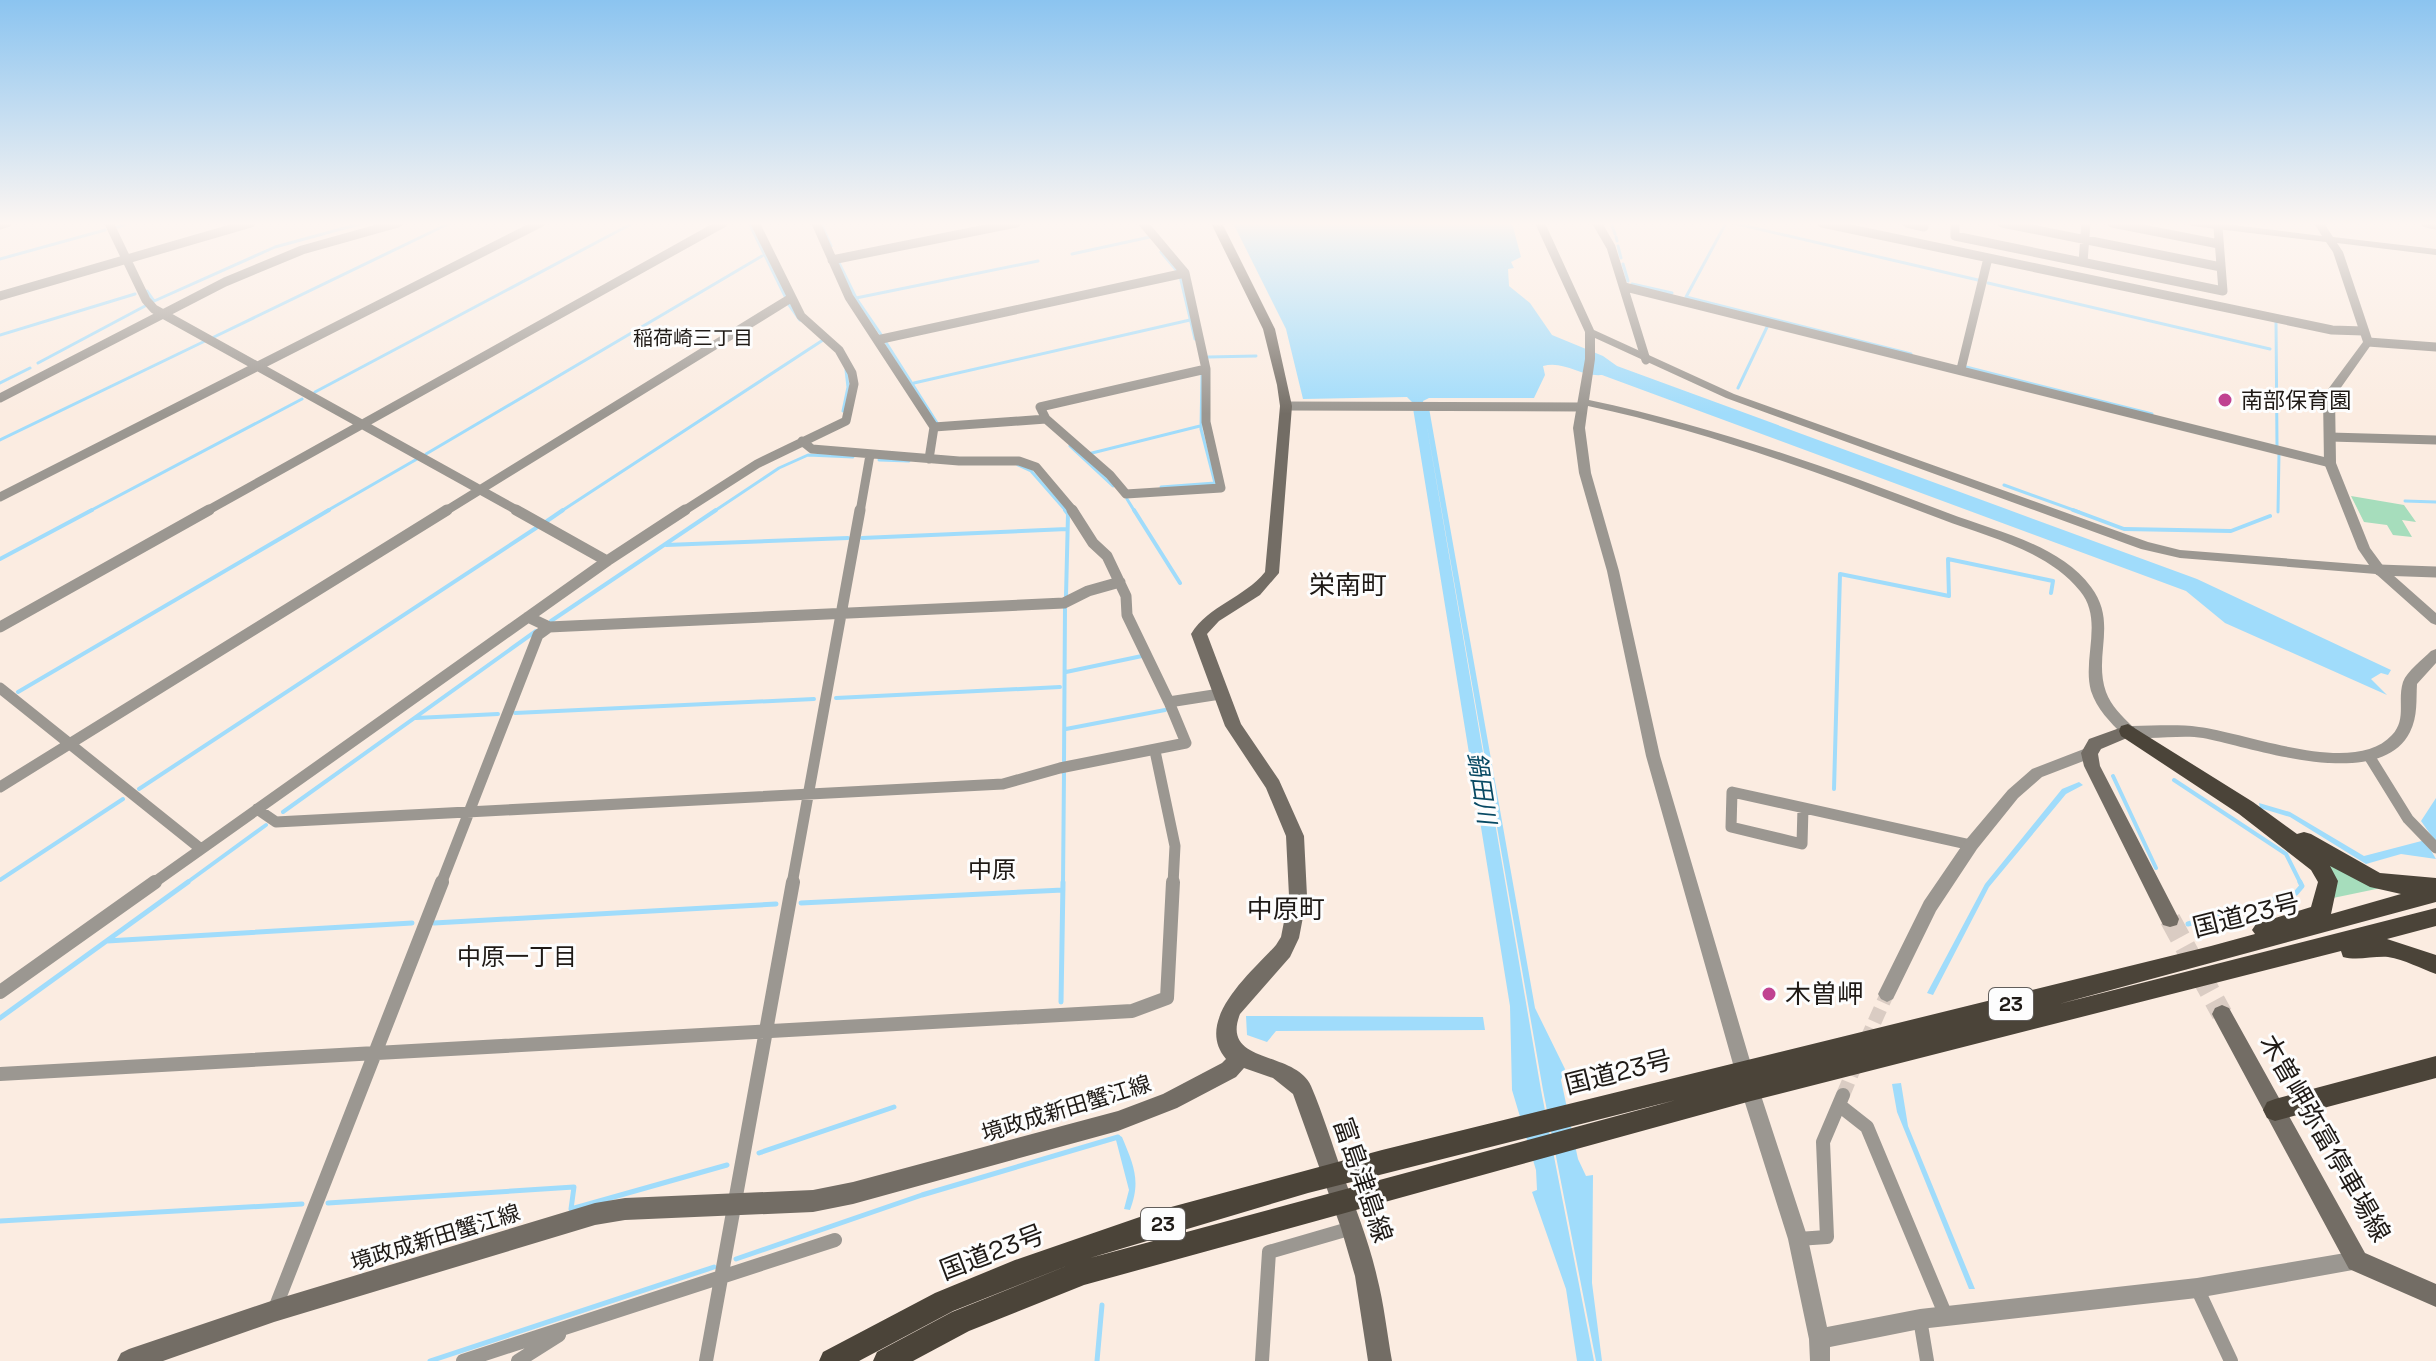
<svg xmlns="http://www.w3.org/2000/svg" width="2436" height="1361" viewBox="0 0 2436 1361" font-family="'Space Grotesk','Noto Sans JP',sans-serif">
	<rect width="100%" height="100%" fill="#fbece1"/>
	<path fill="#a6ddbc" d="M2351 496 2404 505 2416 522 2402 520 2412 537 2393 535 2387 525 2364 522Z
		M2325 862 2381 888 2333 898Z"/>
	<path fill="#a0dcfb" d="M1233 223H1512L1521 257 1511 262 1514 268 1508 269 1509 286 1530 303 1552 335 1603 356 1617 366 2197 579 2391 670 2388 675 2381 673 2371 679 2387 695 2225 623 2186 591 1602 375C1581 377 1564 360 1543 366L1545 375 1534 398H1429L1423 401 1424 408H1429L1535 1008 1565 1069 1561 1080 1578 1159 1586 1176 1593 1175 1592 1283 1602 1361H1596L1543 1090 1426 421 1541 1090 1594 1361H1577L1566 1289 1532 1192 1537 1190 1536 1170 1512 1090 1510 1006 1412 402 1407 397 1303 399 1286 329Z
		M2079 782 2083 785 2066 794 1989 887 1933 995 1927 993 1985 884 2062 789Z
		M2436 798V845L2429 847 2436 859 2401 854 2366 864 2290 817 2260 808 2259 803 2290 812 2364 856 2433 838 2421 821Z
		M1246 1016 1483 1017 1485 1030 1276 1031 1267 1042 1247 1035Z
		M1901 1083 1908 1126 1975 1289H1969L1897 1112 1892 1084Z
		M1118 1135 1122 1137C1134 1166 1141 1181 1130 1210L1124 1209 1129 1190 1116 1140Z"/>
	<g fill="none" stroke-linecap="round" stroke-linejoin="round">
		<path stroke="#a0dcfb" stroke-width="3" d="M749 223 785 296
			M821 223 831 246
			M1611 223 1615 234
			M1726 223 1686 297 1911 354
			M1733 223 1978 280
			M117 227 130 223
			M1616 237 1617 241
			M1618 246 1621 258
			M1161 252 1178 272
			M1072 254 1150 237
			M0 259 105 230
			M839 263 856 298 882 336
			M1623 264 1628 281
			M1180 276 1195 339
			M1988 283 2270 349
			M1632 284 1672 293
			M147 291 154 301
			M856 298 1038 261
			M152 302 275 247 363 223
			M787 302 800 320
			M2276 320 2277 446
			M0 335 135 294
			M214 337 450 223
			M885 341 937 423
			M1208 357 1256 356
			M38 363 145 306
			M1966 367 2152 414
			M0 383 30 368
			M914 383 1190 320
			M1738 388 1768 325
			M315 392 633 223
			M843 411 848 387 846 370
			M0 440 205 341
			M1070 446 1113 486
			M426 454 762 256
			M1088 454 1200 426
			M879 460 909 461
			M1018 465 1031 471 1067 512
			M2004 485 2079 512
			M1161 487 1215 483 1201 429 1202 373
			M1127 499 1135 512
			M2405 501 2436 502
			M88 512 302 399
			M325 512 417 459
			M560 512 823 340
			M713 512 779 468 808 455 853 457
			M2278 512 2279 453"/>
		<path stroke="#a0dcfb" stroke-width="4" d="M1065 510 1068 514 1066 596
			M1134 510 1180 583
			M2073 510 2124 529 2231 531 2270 516
			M547 521 563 510
			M862 538 1067 529
			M666 545 848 538
			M0 559 92 510
			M551 621 716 510
			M1066 672 1142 656
			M18 692 329 510
			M836 698 1060 687
			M515 713 814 699
			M416 718 498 714
			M1066 729 1165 710
			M1064 761 1065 608
			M2113 776 2156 868
			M2174 780 2286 854 2301 884
			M139 789 536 528
			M1834 789 1840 574 1949 596 1948 559 2053 581 2051 593
			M283 812 536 631
			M0 880 123 799
			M185 884 266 825
			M1063 884 1064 773"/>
		<path stroke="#a0dcfb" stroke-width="5" d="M801 903 1063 890
			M434 923 776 904
			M2188 924 2296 893 2302 886 2300 882
			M107 941 412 923
			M1061 1002 1063 882
			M0 1018 188 882
			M759 1153 894 1107
			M328 1203 574 1187 571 1209 727 1165
			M0 1221 302 1204
			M736 1259 922 1195 1118 1137 1120 1142
			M430 1361 714 1267
			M1097 1361 1102 1305"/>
		<path stroke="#daccc3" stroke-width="14" stroke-dasharray="14 7" stroke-linecap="butt" d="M1866 1041 1887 994
			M1843 1095 1856 1064"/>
		<path stroke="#daccc3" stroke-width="21" stroke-dasharray="21 10" stroke-linecap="butt" d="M2170 919 2222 1014"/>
		<path stroke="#9b9791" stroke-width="9" d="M109 223 146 300 154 309 520 512
			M816 223 849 297 934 427 929 459
			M1597 223 1611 247 1646 360
			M1822 223 2332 330 2364 331
			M1907 223 1924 227V223
			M1955 223V236L2223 291 2218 227
			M2002 223 2221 267
			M2112 223 2219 244
			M2426 223 2436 225
			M0 225 7 223
			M832 260 1016 223
			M2083 262 2086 223
			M1625 287 2330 463
			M0 296 251 223
			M877 340 1185 273
			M2368 342 2436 347
			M1961 369 1988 258
			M0 398 225 282 302 250 398 223
			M1286 406 1581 407
			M1046 419 1110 475 1126 494 1221 488 1206 422V369L1185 273 1143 223
			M934 427 1046 419 1040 407 1206 369
			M2330 437 2436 440
			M802 441 812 449 959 461H1019L1036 467 1074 512
			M0 497 540 223
			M205 512 723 223
			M444 512 791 298
			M682 512 757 464 846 421 854 384 852 373 839 350 801 316 755 223
			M860 512 870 455"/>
		<path stroke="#9b9791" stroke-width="11" d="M516 510 607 561
			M1072 510 1093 543 1107 556 1126 596 1127 615 1169 702
			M2379 570 2436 572
			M528 617 549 627 1064 603 1088 591 1120 582
			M0 627 209 510
			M0 688 201 849
			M1155 751 1175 846 1173 884
			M2369 756 2408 819 2436 848
			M0 787 447 510
			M1803 808 1802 844 1731 827 1732 792 1971 845
			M257 809 276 822 1003 784 1060 768 1186 743 1169 702 1220 694
			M152 884 607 561 685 510
			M441 884 538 635 549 627
			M792 884 860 510"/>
		<path stroke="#9b9791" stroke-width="14" d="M0 992 155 882
			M0 1074 1132 1011 1167 998 1173 882
			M1839 1105 1867 1127 1946 1316
			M1798 1239 1827 1237 1823 1142 1843 1095
			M2197 1288 2231 1361
			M274 1311 442 882
			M1920 1319 1927 1361
			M463 1361 835 1240
			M518 1361 559 1335
			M706 1361 793 882
			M1262 1361 1269 1252 1352 1228"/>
		<path fill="#9b9791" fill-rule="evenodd" d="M1535 223H1545L1594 330 1734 394 2148 542 2180 550 2369 565 2358 549 2324 463 2323 396 2363 342 2333 252 2326 242 2192 226 2187 223H2218L2322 236 2314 223H2324L2333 237 2436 249V255L2337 243 2343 252 2373 342 2335 396 2336 463 2370 548 2384 567 2436 613V625L2431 623 2376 574 2180 558 2141 549 1726 398 1595 338V359L1589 400C1712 426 1830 468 1948 513 1995 531 2059 544 2091 587 2118 623 2093 655 2106 692 2111 706 2122 716 2132 726 2154 726 2177 724 2199 727 2248 733 2354 777 2392 735 2407 719 2397 701 2403 682 2407 671 2423 659 2431 651L2436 649V663L2417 684C2416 700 2418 716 2410 732 2379 793 2254 748 2203 738 2177 734 2148 742 2123 735 2110 722 2097 709 2091 691 2082 658 2104 620 2080 591 2047 550 1988 537 1941 519 1825 475 1710 432 1588 406L1585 428 1591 473 1619 571 1660 756 1753 1071 1808 1239 1827 1327 1920 1309 2197 1278 2357 1251 2364 1254 2367 1261 2364 1268 2197 1298 1920 1329 1830 1347V1361H1810L1809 1339 1788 1239 1735 1071 1646 756 1607 571 1579 473 1573 428 1585 359V332Z
			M2089 747 2094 749 2096 753 2094 757 2042 777 2018 798 1977 849 1936 911 1893 999 1887 1002 1881 999 1878 994 1924 901 1965 841 2008 790 2032 769Z"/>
		<path fill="#736d65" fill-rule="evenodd" d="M1211 223H1222L1275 329 1292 406 1279 573 1260 595 1219 621 1207 634 1241 724 1279 780 1304 836 1307 896 1299 938 1290 957 1240 1014C1220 1065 1295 1050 1311 1086 1323 1114 1332 1144 1342 1172 1355 1207 1369 1241 1377 1277 1384 1304 1387 1333 1392 1361H1368L1355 1276 1341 1228 1293 1094 1273 1078 1244 1068 1236 1077 1177 1108 1118 1131 853 1204 813 1212 625 1220 595 1225 274 1322 163 1361H117L121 1353 129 1349 274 1300 595 1203 625 1198 813 1190 853 1182 1118 1111 1163 1094 1222 1063 1226 1059C1193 1020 1252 972 1276 945L1281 937 1289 896 1286 836 1266 788 1225 726 1191 634C1209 605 1244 598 1265 572L1280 406 1277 385 1263 329Z
			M2128 725 2134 727 2136 731 2134 735 2101 749 2098 754 2100 766 2179 919 2177 925 2170 927 2163 925 2084 766 2081 753 2089 739Z
			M2222 1005 2229 1008 2365 1253 2436 1284V1307L2349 1269 2215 1020 2212 1014 2215 1008Z"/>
		<path fill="#4b4439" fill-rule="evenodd" d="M2128 724 2253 802 2297 834 2304 832 2311 834 2380 873 2436 878V902L2059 1004 2436 908V926L2387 939 2436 955V974C2420 968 2405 960 2388 957 2373 956 2357 961 2343 957L2341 951 1751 1101 1084 1285 969 1331 913 1361H873L877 1352 952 1312 1069 1265 953 1311 859 1361H819L823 1352 935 1293 1015 1260 1160 1210 1382 1150 2211 946 2255 934 2252 930 2256 924 2311 907 2318 882 2311 870 2239 814 2121 736 2119 731 2121 726ZM2330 866 2370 887 2401 894 2331 914 2338 881ZM1676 1100 1090 1258 1308 1193Z
			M2436 1056V1078L2275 1121 2267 1118 2263 1110 2267 1102 2275 1099Z"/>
	</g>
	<linearGradient id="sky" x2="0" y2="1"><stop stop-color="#8bc4f0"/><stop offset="0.54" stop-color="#fdf6f2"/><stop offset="1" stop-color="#fdf6f2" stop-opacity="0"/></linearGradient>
	<rect width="2436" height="414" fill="url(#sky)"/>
	<g fill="#c04291" stroke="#fdfdfd" stroke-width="3">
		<circle cx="2225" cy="400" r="8"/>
		<circle cx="1769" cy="994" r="8"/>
	</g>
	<g text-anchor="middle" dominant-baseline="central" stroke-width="6" stroke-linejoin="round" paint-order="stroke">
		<g font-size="20" fill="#1f1a16" stroke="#fdfdfd">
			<text x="693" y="338">稲荷崎三丁目</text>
		</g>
		<g fill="#fdfdfd" stroke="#625e5b" stroke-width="2">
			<rect x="1989" y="988" width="44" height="32" rx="6"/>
			<rect x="1141" y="1208" width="44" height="32" rx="6"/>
		</g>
		<g font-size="20" font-weight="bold" fill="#1f1a16">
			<text x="2011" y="1004">23</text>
			<text x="1163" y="1224">23</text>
		</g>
		<g font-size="22" fill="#1f1a16" stroke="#fdfdfd" text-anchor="start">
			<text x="2241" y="400">南部保育園</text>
		</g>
		<g font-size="22" fill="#1f1a16" stroke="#fdfdfd">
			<text transform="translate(1066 1108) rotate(-17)">境政成新田蟹江線</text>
			<text transform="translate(435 1237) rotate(-17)">境政成新田蟹江線</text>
		</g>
		<g font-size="24" font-style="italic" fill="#074963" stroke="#fdfdfd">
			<text transform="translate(1482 788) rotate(81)">鍋田川</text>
		</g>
		<g font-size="24" fill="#1f1a16" stroke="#fdfdfd">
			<text x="992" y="869">中原</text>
			<text x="517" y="956">中原一丁目</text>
		</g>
		<g font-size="26" fill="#1f1a16" stroke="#fdfdfd">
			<text x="1348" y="585">栄南町</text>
			<text x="1286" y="909">中原町</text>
		</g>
		<g font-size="26" fill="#1f1a16" stroke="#fdfdfd">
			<text transform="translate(2246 915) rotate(-14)">国道23号</text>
			<text transform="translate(1618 1072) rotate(-14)">国道23号</text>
			<text transform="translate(2325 1138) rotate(60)">木曽岬弥富停車場線</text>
			<text transform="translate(1363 1180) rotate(71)">富島津島線</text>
			<text transform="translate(992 1252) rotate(-21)">国道23号</text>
		</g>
		<g font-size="26" fill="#1f1a16" stroke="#fdfdfd" text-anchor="start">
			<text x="1785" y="994">木曽岬</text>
		</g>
	</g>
</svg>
